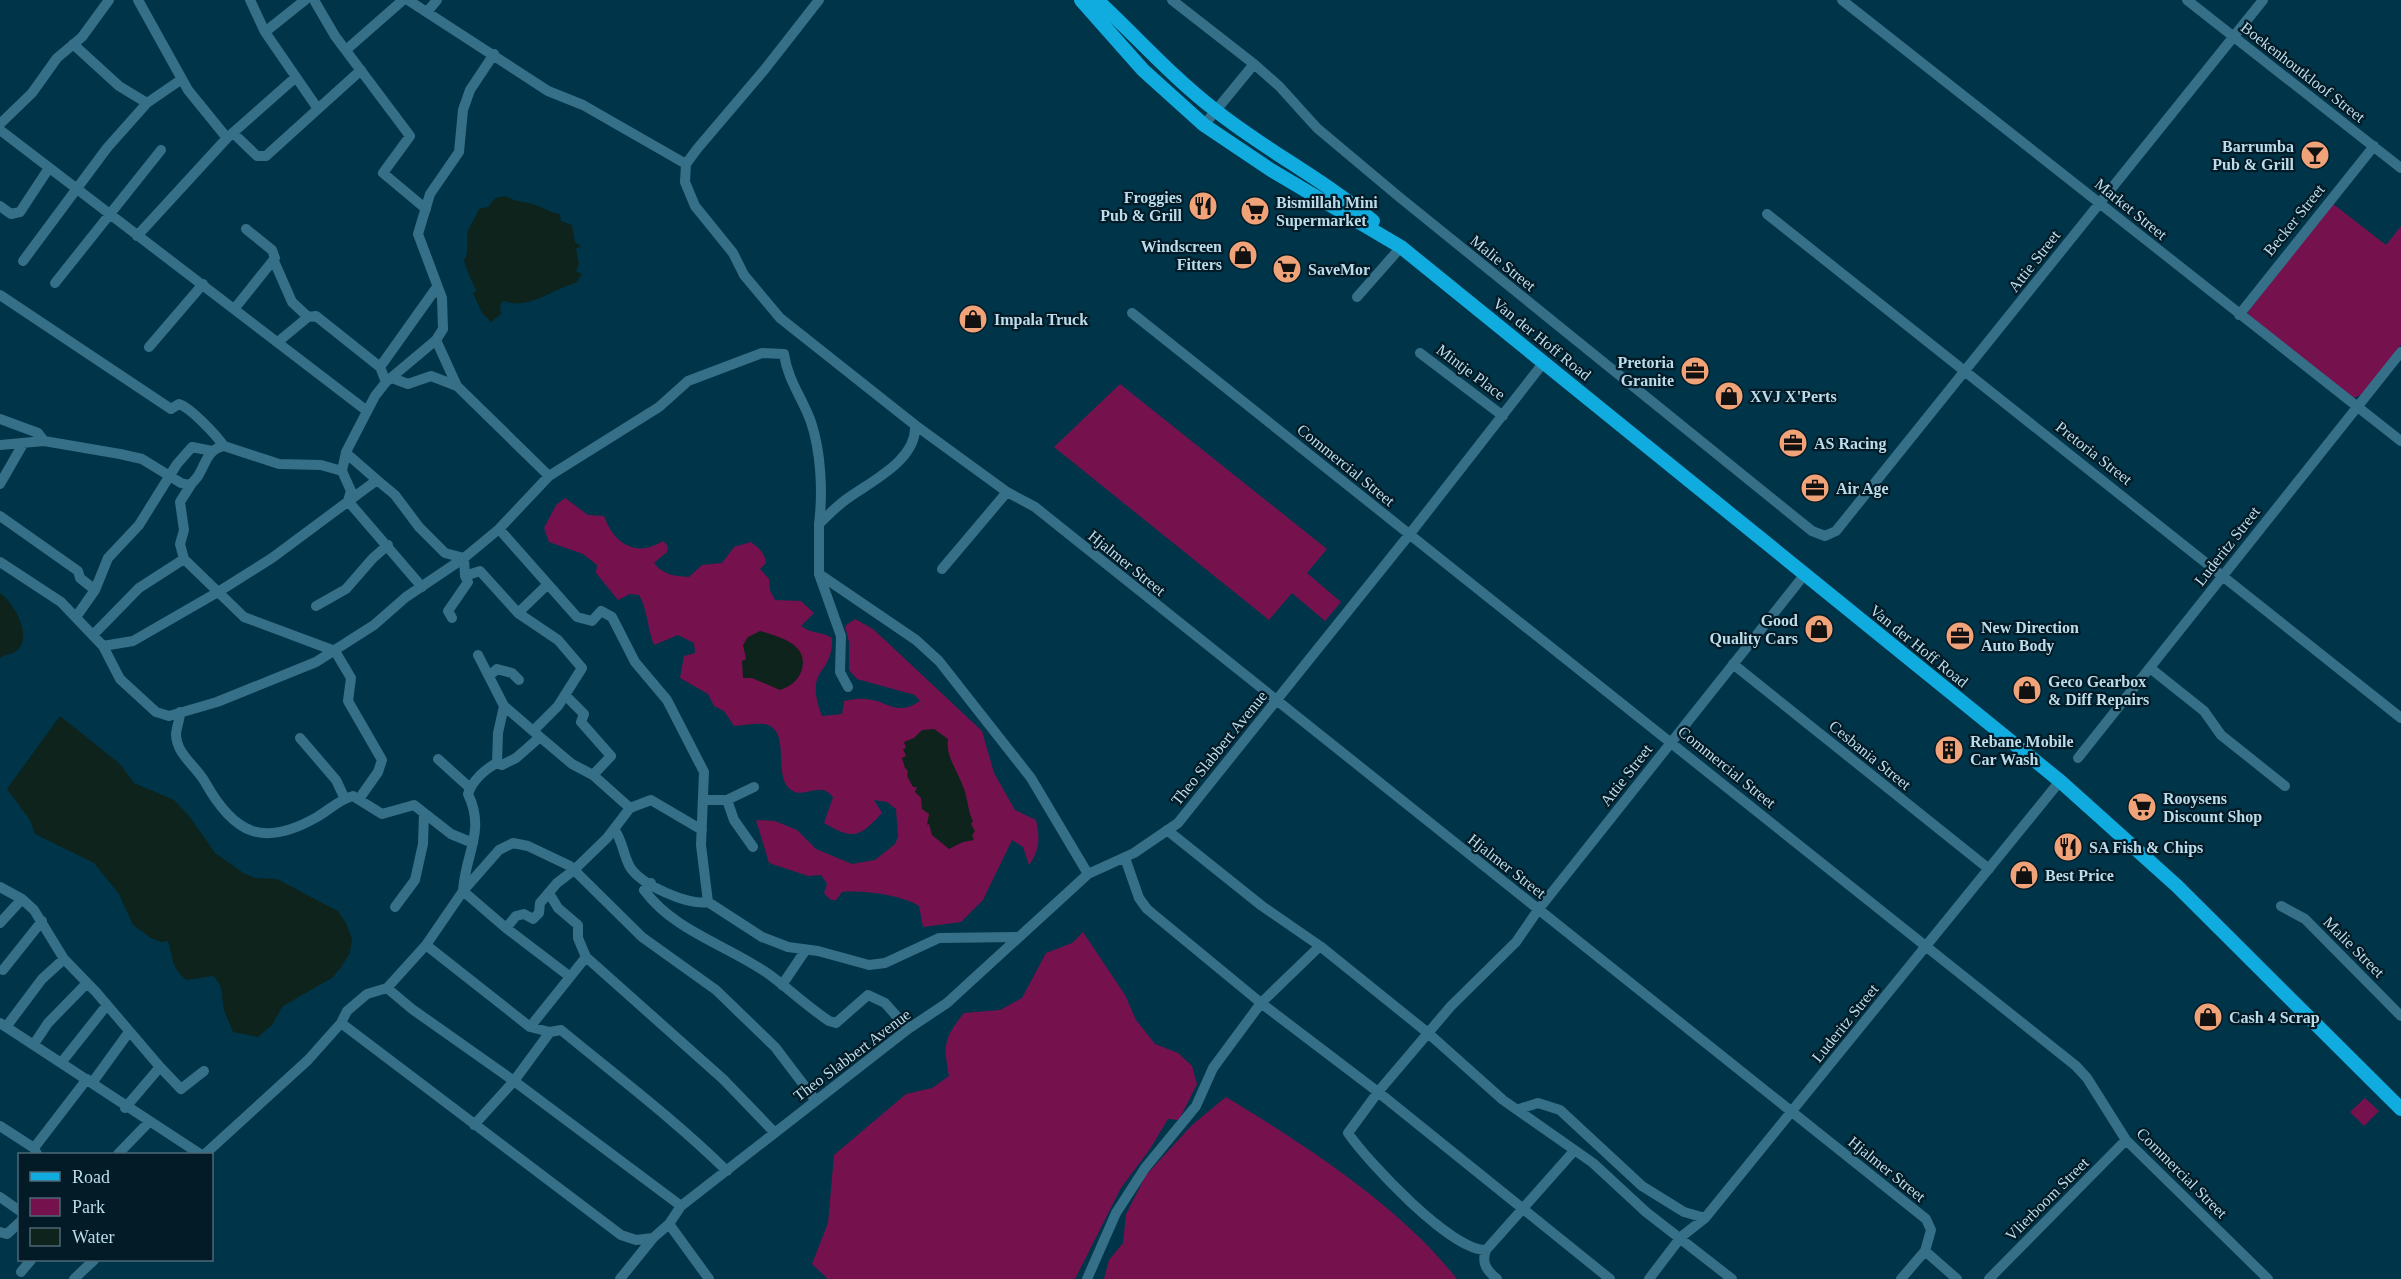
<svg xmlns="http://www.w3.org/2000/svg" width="2401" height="1279" viewBox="0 0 2401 1279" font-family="'Times New Roman',serif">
	<rect width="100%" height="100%" fill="#003549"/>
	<path fill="#75124e" d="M2332 203 2386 245 2401 226V345L2362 394 2354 398 2249 316 2248 312Z
		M1120 384 1327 549 1307 573 1341 602 1325 621 1292 593 1269 620 1054 447Z
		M565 498 588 515 604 516C614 544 636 558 663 541L668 546 667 552 654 563C664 575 673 576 689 577L702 565 722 563 734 547 751 542C759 548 765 553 766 563L760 569 769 579 770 590 775 600 801 601 814 613 801 626C811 634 821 631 832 638 833 677 803 666 822 716L842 714 844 701C851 700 858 698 864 699 887 699 895 718 920 701L915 695 857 679 849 670V642L845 626 855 619 873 629 982 731 994 773 1015 810 1036 820C1040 838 1040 850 1029 865L1023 847 1012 840 983 900 961 922 923 927 919 906C902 895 863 890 842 892L836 900H831L824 893 827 884 821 875 808 876 769 863 756 820 775 821 797 830 816 849 852 864 875 860 895 844 898 837 896 809 887 802 874 800 882 813C859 838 853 840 824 823L833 797C818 778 802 804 787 786 775 770 789 733 768 725 759 722 744 725 734 726L724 711 714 706 708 694 680 678 684 656 695 653 694 643 678 635 654 645C647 628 648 610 639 595L630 594 618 600 596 573 597 565 583 554 549 542 544 528 556 505Z
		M1083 932 1125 995 1136 1020 1155 1044 1178 1053 1192 1066 1197 1084 1179 1120 1168 1119 1150 1149 1121 1188 1075 1279H828L812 1264 828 1223 834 1155 906 1094 932 1088 949 1076C943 1044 944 1038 964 1013L1000 1010 1022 998 1046 953 1072 943Z
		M1226 1097C1305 1145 1400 1206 1457 1279H1104L1109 1260 1123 1243 1126 1214 1146 1175 1192 1125Z
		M2365 1098 2379 1111 2364 1126 2350 1112Z"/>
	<path fill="#0d231c" d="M506 196C516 203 528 201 538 206 547 209 550 213 560 214L561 221 572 225 575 242 581 246 576 249 579 264 576 271 582 274 576 283C554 288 528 311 504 301L500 305 501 314 491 322 482 313 473 293 477 291C474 287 465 266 464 260 470 252 466 241 468 231 470 225 477 215 479 209L488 207 495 198Z
		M0 593C15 603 36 642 13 653 9 655 5 654 0 658Z
		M760 631C780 637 811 645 801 672 797 682 790 686 780 690L752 678H743L742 661 746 659 743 645 748 637Z
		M60 716 120 764 134 783 174 800 190 817 215 853 245 874 255 878 277 879 326 905 338 911 346 923 352 939 350 953 341 967 332 978 283 1006 272 1025 258 1037 233 1032C231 1025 227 1019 225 1013 220 998 226 988 213 976L187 980C171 969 173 957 168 941L161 942 151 938 133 925 119 894 94 863 35 834 30 820 7 789Z
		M934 729 948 739C945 756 958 771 964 789 968 800 968 812 973 821L971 824 975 831 972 835 974 840 963 842 949 849 932 835 929 824 927 825 929 814 922 809 921 798 915 792 917 787H913L907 776 908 771 905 768 902 758 906 756 903 749 906 748 904 742 914 738 922 730Z"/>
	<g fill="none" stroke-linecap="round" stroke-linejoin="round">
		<path stroke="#366f88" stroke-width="10" d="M138 0 188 90 227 138
			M250 0 265 32 305 0
			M314 0 335 36 410 136 383 173 426 209
			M408 0 548 91 583 105 686 164
			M819 0 765 69 697 149 686 164 685 182 695 206 733 253 744 275 780 318 915 425C918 461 867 483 844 501 835 508 827 516 819 524V574L841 636 840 672 848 687
			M1172 0 1254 64 1279 86 1317 128 1398 196 1812 531 1825 536 1836 531 2263 0
			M1842 0 2401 441
			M2187 0 2401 168
			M427 12 437 0
			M265 32 318 109
			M73 44 119 86 147 103
			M346 50 403 0
			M0 124 32 93 57 58 82 37 109 0
			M1204 125 1254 64
			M0 130 367 411
			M233 133 257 156H266L361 70
			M0 206 11 214 20 212 49 168
			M1767 214 2401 718
			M137 236 227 138 296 77
			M23 261 107 148 147 103 182 79
			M274 261 292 302 308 317
			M55 283 161 150
			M0 295 171 409 179 404C191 408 216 435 224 446
			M1357 297 1401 247
			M235 308 275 258 272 250 246 229
			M1132 313 2076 1066 2087 1078 2126 1140 2268 1279
			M2239 315 2374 146
			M436 340 457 386
			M279 341 308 317 316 316 380 367 386 382
			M149 347 203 284
			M1420 353 1503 416
			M380 367 437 287
			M392 378 408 384 431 376 457 386 549 476
			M0 419 38 433 44 441
			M915 425 1007 492 1035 507 1926 1219 1931 1230 1925 1251 1957 1279
			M0 445 44 441 120 454 142 459 181 483 189 485C206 475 202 450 224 446L279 464 321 465 342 471 351 491 348 501
			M346 453 377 480
			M342 471 346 452 375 396 386 382 436 340 443 329 442 298 418 234 430 194 459 152 463 110 470 90 494 54
			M0 484 23 444
			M348 501 422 587
			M0 516 78 571 80 578 95 590
			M499 529 577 617 592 621 601 611 612 617 635 662 667 700 704 772 701 845 708 902 762 937 788 947 818 951 869 965 885 963 939 938 1017 937
			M184 559 180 544 184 530 180 502 192 483
			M0 562 61 602 103 646 120 679 156 712 169 716 217 702 316 662 374 625 406 597 464 558 499 529 549 476 659 407 688 381 762 353 784 354C788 381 802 397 811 422 821 452 823 492 819 524
			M942 569 1007 492
			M819 574 916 640 939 661 1031 778 1088 874
			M465 576 480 571 518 613 558 640 582 668 558 706 534 730
			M316 606 346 589 373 558 388 545
			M518 613 547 585
			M76 617 95 590 108 558 139 525 177 464 192 447 212 451
			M93 635 139 588 184 559 244 617 335 651 351 678 348 701 382 760 378 772 359 799
			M103 646 133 641 218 592 272 558 377 480 395 495 419 527 445 553 464 558 465 576 468 582 448 611 452 618
			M478 655 504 706
			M1733 664 1989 869
			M2150 668 2204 711 2221 735 2285 786
			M489 676 497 669 512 673 519 680
			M565 695 584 714 581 722 611 756 593 775
			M180 712C180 720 176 728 176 735 177 755 196 766 205 782 234 834 263 848 317 817 329 810 340 799 353 796L382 814 414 805 451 834 473 843
			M540 737 572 764 593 775 630 808
			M300 738 336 780 345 799
			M2078 758 2401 352
			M438 759 470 788
			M704 800H727L754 787
			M727 800 734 820 753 847
			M614 829C623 841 623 855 630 867 641 885 689 906 708 902
			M1167 830 1262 906 1320 946 1428 1033 1503 1100 1593 1163 1646 1212 1732 1279
			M1125 858 1139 898 1147 909 1261 1003 1378 1092 1610 1279
			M651 883 644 890C675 932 728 945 770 975 790 990 808 1007 829 1021L836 1023 868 995 885 1003 908 1029
			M0 887 22 899 34 910 64 959 96 992 160 1067 125 1108
			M463 891C465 854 486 831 468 794 472 781 485 769 497 763L502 765 516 758 540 737 504 706 498 733 497 763
			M463 891 506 928 569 976
			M549 893 558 908 578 925V938L586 957 723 1079 775 1133
			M2281 906 2305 919 2401 1016
			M395 907 415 880 423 844 424 813
			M0 923 22 899
			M506 928 516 916 524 914 533 919 539 913 540 903 557 883 574 870 607 838 630 808 651 800 702 830
			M426 945 530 1027 550 1032 561 1030C618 1077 675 1120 727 1171
			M3 970 42 921
			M782 985 805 951
			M387 988 412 1009 514 1081 550 1032
			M0 1023 200 1154
			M341 1023 621 1235 636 1240 653 1238
			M6 1027 42 979 64 959
			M530 1027 586 957
			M34 1044 48 1023 87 983
			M61 1063 107 1005
			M160 1067 181 1089 204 1071
			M92 1083 129 1032
			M1519 1109 1538 1103 1560 1110 1642 1186 1684 1212 1705 1218
			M474 1125 514 1081 681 1206
			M0 1126 34 1148 37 1154
			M34 1148 87 1079
			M118 1154 149 1122
			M205 1154 308 1060 341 1023 347 1011 367 994 387 988 426 945 463 891 499 850 513 843 528 846 570 866 642 937 716 990 775 1047 816 1101
			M0 1197 20 1211
			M669 1224 709 1279
			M0 1232 7 1234 20 1222
			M1486 1250C1451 1251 1368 1162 1348 1133L1378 1092 1451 1006 1516 942 1538 910 1805 574
			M21 1272 31 1260
			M74 1279 94 1260
			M620 1279 653 1238 669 1224 681 1206 908 1029 947 1003 1088 874 1134 853 1178 823 1409 535 1544 362
			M1087 1279 1116 1213 1145 1168 1196 1106 1213 1068 1261 1003 1320 946
			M1497 1279C1487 1271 1481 1263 1486 1250L1573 1152
			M1649 1279 1681 1237 1705 1218 2060 781
			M1901 1279 1925 1251
			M1989 1279 2126 1140"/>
		<path stroke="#10abdf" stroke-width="14" d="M1081 0 1143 70 1204 125 1271 170 1401 247 2060 781 2177 886 2401 1109
			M1097 0C1136 36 1172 77 1215 110 1265 150 1323 179 1373 221"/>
	</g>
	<defs>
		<g id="bar-disc" transform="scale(1.5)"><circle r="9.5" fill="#f0a378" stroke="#021b26"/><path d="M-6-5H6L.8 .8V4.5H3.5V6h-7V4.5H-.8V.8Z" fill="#111"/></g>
		<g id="restaurant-disc" transform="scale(1.5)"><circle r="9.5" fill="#f0a378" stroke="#021b26"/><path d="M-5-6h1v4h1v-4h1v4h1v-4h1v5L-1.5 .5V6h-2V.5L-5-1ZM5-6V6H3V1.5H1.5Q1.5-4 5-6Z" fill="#111"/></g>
		<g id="supermarket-disc" transform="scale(1.5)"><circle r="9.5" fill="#f0a378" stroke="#021b26"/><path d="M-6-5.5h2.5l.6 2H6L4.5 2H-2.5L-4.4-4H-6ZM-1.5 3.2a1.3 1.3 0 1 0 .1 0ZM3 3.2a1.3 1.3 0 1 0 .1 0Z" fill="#111"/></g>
		<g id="shop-disc" transform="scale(1.5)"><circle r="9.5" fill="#f0a378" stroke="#021b26"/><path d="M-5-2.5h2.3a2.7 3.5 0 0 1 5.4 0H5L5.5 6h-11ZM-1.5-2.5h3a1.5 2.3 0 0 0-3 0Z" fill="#111"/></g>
		<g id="office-disc" transform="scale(1.5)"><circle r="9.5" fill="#f0a378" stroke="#021b26"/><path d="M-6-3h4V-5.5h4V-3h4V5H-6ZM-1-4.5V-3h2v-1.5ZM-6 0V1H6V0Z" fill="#111"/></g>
		<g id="building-disc" transform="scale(1.5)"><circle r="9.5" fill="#f0a378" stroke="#021b26"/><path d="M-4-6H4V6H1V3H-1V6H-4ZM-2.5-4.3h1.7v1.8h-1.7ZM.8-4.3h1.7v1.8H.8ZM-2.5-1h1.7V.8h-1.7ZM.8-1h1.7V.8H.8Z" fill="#111"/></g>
	</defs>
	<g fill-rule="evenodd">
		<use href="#bar-disc" x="2315" y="155"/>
		<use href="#restaurant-disc" x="1203" y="206"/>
		<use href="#supermarket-disc" x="1255" y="211"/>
		<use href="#shop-disc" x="1243" y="255"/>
		<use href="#supermarket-disc" x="1287" y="269"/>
		<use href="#shop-disc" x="973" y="319"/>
		<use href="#office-disc" x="1695" y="371"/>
		<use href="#shop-disc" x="1729" y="396"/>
		<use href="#office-disc" x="1793" y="443"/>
		<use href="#office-disc" x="1815" y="488"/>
		<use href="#shop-disc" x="1819" y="629"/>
		<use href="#office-disc" x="1960" y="636"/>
		<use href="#shop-disc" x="2027" y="690"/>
		<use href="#building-disc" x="1949" y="750"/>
		<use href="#supermarket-disc" x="2142" y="807"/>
		<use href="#restaurant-disc" x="2068" y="847"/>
		<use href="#shop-disc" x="2024" y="875"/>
		<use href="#shop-disc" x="2208" y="1017"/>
	</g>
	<g text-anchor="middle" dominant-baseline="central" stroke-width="4.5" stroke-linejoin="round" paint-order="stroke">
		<g font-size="16" fill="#bddceb" stroke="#021b26">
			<text transform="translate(2303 72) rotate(38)">Boekenhoutkloof Street</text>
			<text transform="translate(2131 209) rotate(39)">Market Street</text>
			<text transform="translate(2294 220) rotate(-51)">Becker Street</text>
			<text transform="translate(2034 261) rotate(-52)">Attie Street</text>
			<text transform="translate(1503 263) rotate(39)">Malie Street</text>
			<text transform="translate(1542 339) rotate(39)">Van der Hoff Road</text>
			<text transform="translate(1471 372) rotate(37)">Mintje Place</text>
			<text transform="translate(2094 453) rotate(38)">Pretoria Street</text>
			<text transform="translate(1346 465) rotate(39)">Commercial Street</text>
			<text transform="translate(2227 546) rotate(-52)">Luderitz Street</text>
			<text transform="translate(1127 563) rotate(39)">Hjalmer Street</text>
			<text transform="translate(1919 646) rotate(39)">Van der Hoff Road</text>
			<text transform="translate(1219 748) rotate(-51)">Theo Slabbert Avenue</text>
			<text transform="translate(1870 755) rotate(39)">Cesbania Street</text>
			<text transform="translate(1727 767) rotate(39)">Commercial Street</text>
			<text transform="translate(1626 775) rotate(-52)">Attie Street</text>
			<text transform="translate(1507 866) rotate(38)">Hjalmer Street</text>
			<text transform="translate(2354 947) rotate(45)">Malie Street</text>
			<text transform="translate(1845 1023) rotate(-51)">Luderitz Street</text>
			<text transform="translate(852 1055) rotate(-37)">Theo Slabbert Avenue</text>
			<text transform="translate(1887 1169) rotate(39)">Hjalmer Street</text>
			<text transform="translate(2182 1173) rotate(45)">Commercial Street</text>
			<text transform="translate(2047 1199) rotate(-45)">Vlierboom Street</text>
		</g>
		<g font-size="16" font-weight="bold" fill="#bddceb" stroke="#021b26" text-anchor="start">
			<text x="2294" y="146" text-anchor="end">Barrumba<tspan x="2294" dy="18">Pub &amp; Grill</tspan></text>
			<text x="1182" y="197" text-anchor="end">Froggies<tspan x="1182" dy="18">Pub &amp; Grill</tspan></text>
			<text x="1276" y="202">Bismillah Mini<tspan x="1276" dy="18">Supermarket</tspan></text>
			<text x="1222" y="246" text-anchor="end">Windscreen<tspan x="1222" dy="18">Fitters</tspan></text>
			<text x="1308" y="269">SaveMor</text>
			<text x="994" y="319">Impala Truck</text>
			<text x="1674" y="362" text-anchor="end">Pretoria<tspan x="1674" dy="18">Granite</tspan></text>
			<text x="1750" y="396">XVJ X'Perts</text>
			<text x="1814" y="443">AS Racing</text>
			<text x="1836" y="488">Air Age</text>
			<text x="1798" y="620" text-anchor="end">Good<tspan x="1798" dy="18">Quality Cars</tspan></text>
			<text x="1981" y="627">New Direction<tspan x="1981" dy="18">Auto Body</tspan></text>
			<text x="2048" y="681">Geco Gearbox<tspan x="2048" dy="18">&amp; Diff Repairs</tspan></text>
			<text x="1970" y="741">Rebane Mobile<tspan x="1970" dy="18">Car Wash</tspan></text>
			<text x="2163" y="798">Rooysens<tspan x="2163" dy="18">Discount Shop</tspan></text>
			<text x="2089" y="847">SA Fish &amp; Chips</text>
			<text x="2045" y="875">Best Price</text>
			<text x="2229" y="1017">Cash 4 Scrap</text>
		</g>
	</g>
	<rect x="18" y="1153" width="195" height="108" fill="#021b26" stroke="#4d6875" stroke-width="1.5"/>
	<rect x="30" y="1172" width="30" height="9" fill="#10abdf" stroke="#4d6875" stroke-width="1.5"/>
	<text x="72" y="1183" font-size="18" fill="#bddceb">Road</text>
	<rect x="30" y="1198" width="30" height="18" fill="#75124e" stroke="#4d6875" stroke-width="1.5"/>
	<text x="72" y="1213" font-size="18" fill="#bddceb">Park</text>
	<rect x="30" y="1228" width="30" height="18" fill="#0d231c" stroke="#4d6875" stroke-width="1.5"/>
	<text x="72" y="1243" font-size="18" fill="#bddceb">Water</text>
</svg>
